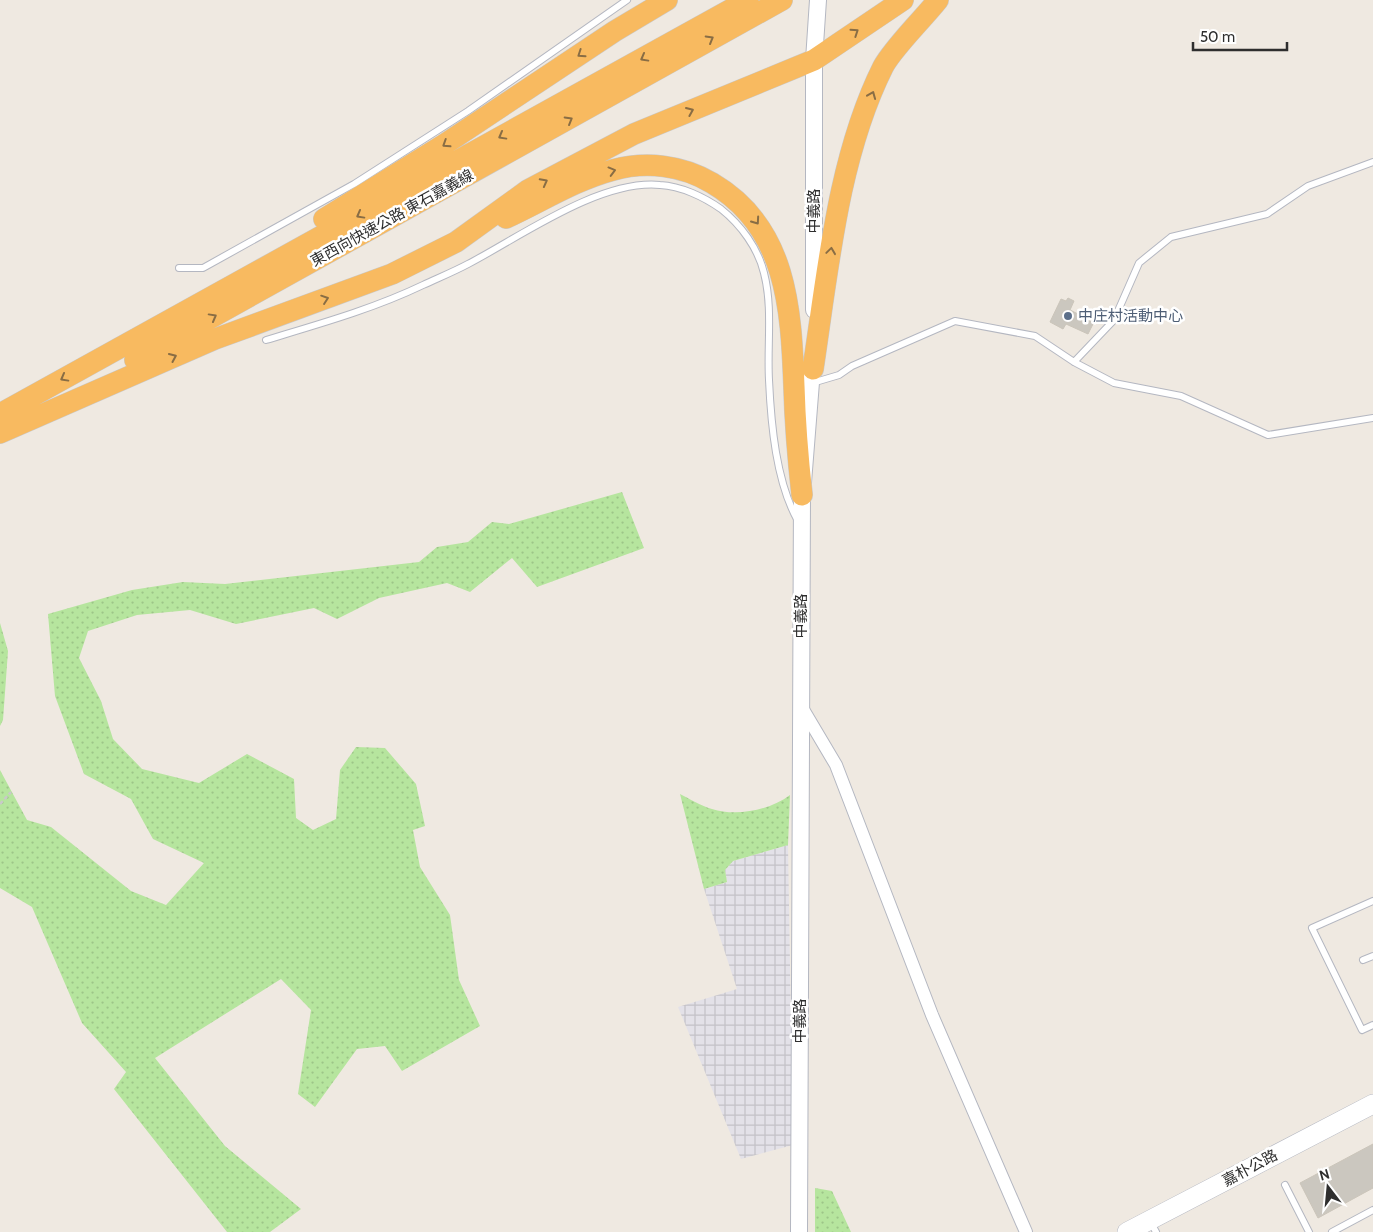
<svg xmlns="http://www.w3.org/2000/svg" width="1373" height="1232" viewBox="0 0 1373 1232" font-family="Cabin,'Noto Sans TC',sans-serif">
	<defs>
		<pattern id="industrial-grid" width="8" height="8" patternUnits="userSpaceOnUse" patternTransform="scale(1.25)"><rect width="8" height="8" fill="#e3e1e8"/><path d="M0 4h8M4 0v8" fill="none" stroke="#c3c1c7"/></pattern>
		<pattern id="grass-dots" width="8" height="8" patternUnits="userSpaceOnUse" patternTransform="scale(1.25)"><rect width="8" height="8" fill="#b6e59e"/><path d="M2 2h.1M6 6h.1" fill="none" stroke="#9dc588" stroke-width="1.8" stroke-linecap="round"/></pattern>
	</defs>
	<rect width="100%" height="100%" fill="#efe9e1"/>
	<path fill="url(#industrial-grid)" d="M788 845 793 1145 741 1159 678 1007 737 989 704 889 727 882 725 870 733 861Z"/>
	<path fill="url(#grass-dots)" d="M622 492 644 548 537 587 512 558 470 592 447 583 379 598 337 619 314 608 236 624 190 610 137 615 88 631 79 658 101 701 113 739 142 769 199 783 247 754 294 779 296 818 313 830 336 819 340 770 356 747 385 748 416 784 425 826 413 830 420 867 450 915 459 980 480 1026 402 1071 385 1046 357 1049 315 1107 298 1094 311 1010 281 979 155 1058 225 1146 301 1209 270 1232H227L114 1089 126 1072 82 1023 32 907 0 888V770L27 820 51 827 131 891 166 905 204 863 153 839 131 799 84 774 55 696 48 614 132 590 183 582 225 584 419 562 437 547 468 542 492 522 509 524Z
		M0 623 8 651 3 720 0 726Z
		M680 794C690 799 701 806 712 809 737 817 770 810 790 795L788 845 733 861 725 870 727 882 704 889Z
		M815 1188 832 1191 851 1232H815Z"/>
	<path fill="#cbc7bf" stroke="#cbc5ba" d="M1068 298 1074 301 1070 310 1094 322 1088 334 1066 324 1063 329 1050 322 1061 299 1066 301Z
		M1373 1144V1188L1318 1218 1300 1183Z"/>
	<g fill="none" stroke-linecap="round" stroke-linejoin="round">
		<g stroke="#b4b7c1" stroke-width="8">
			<path id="service" d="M179 268H203L354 184 468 111 627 0
				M266 340C319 324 373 309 423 285 438 278 453 272 468 264 520 237 600 179 660 185 681 186 704 197 721 209 741 225 758 248 764 273 773 308 767 344 769 380 771 424 776 482 798 521
				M1074 362 1114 320 1139 263 1171 237 1267 214 1308 186 1373 162
				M812 383 839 375 852 366 955 321 1035 336 1074 362 1114 383 1181 396 1268 435 1373 418
				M1373 901 1312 928 1362 1030 1373 1025
				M1363 960 1373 956
				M1285 1185 1309 1232
				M1150 1221 1156 1232
				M1332 1232 1373 1210"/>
		</g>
		<g stroke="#b4b7c1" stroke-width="14">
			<path id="minor" d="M801 706 836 765 932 1015 1026 1232"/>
		</g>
		<g stroke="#b4b7c1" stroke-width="18">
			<path id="tertiary" d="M814 310V60L818 0
				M799 1232 802 495 813 357"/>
		</g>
		<g stroke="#b4b7c1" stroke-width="20">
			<path id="secondary" d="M1127 1232 1373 1104"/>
		</g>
		<g stroke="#c9c9c9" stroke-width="22">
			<path id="trunk" d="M506 218C541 202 575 180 613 170 646 161 682 165 712 183 787 227 791 308 794 386 795 422 798 459 802 495
				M324 219 445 144 615 31 667 0
				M135 360 782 0
				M813 369C828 270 838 157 883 67 893 48 923 19 938 0
				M0 414 748 0
				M0 433 215 339 392 274 456 242 528 190 634 134 814 60 903 0"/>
		</g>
		<path stroke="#c9c9c9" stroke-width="2.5" stroke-dasharray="4 2.5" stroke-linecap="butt" d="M0 804 11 792"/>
		<use href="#service" stroke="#fff" stroke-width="6"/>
		<use href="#minor" stroke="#fff" stroke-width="12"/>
		<use href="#tertiary" stroke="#fff" stroke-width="16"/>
		<use href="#secondary" stroke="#fff" stroke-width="19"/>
		<use href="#trunk" stroke="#f8ba60" stroke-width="21"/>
	</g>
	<defs><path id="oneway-chevron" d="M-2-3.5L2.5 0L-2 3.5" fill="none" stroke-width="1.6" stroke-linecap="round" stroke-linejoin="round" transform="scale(1.25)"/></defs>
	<g stroke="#896d44">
		<use href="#oneway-chevron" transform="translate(855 32) rotate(-34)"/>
		<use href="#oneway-chevron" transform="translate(710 39) rotate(-30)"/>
		<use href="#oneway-chevron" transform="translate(581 54) rotate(146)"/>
		<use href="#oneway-chevron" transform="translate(644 58) rotate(151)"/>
		<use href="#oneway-chevron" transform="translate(872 95) rotate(-68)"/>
		<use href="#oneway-chevron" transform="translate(690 111) rotate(-23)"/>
		<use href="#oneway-chevron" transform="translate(569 120) rotate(-30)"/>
		<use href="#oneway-chevron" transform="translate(502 136) rotate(151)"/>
		<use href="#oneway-chevron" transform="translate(446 144) rotate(147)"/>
		<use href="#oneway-chevron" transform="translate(612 171) rotate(-15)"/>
		<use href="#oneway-chevron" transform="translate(544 182) rotate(-28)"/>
		<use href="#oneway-chevron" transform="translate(360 215) rotate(151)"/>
		<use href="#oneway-chevron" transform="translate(756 221) rotate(55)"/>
		<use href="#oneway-chevron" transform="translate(831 251) rotate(-82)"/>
		<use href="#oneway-chevron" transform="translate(325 299) rotate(-19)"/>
		<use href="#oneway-chevron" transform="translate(213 317) rotate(-29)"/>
		<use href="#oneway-chevron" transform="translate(173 357) rotate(-24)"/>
		<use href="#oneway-chevron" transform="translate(64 378) rotate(151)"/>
	</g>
	<circle fill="#5c6f8a" stroke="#fff" stroke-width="2" cx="1068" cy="316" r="5"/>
	<g text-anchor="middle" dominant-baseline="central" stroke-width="5" stroke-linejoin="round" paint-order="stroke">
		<g font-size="15" fill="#2e2e2e" stroke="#fff">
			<text transform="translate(814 211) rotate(-90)">中義路</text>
			<text transform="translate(392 218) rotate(-29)">東西向快速公路 東石嘉義線</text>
			<text transform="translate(801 616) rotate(-90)">中義路</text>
			<text transform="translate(800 1021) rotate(-90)">中義路</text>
			<text transform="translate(1250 1168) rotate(-28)">嘉朴公路</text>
		</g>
		<g font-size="15" fill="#4e5e75" stroke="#fff" text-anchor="start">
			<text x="1078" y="316">中庄村活動中心</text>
		</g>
	</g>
	<g transform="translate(1328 1187) rotate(344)" stroke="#ffffff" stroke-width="4" paint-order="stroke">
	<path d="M0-4L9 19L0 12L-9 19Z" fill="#2e2e2e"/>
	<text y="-8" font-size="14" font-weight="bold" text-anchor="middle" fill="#2e2e2e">N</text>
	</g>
	<path d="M1193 42v8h94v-8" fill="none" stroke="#2e2e2e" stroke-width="2.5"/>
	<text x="1200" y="42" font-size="15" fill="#2e2e2e" stroke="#ffffff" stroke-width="4" paint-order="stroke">50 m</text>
</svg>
